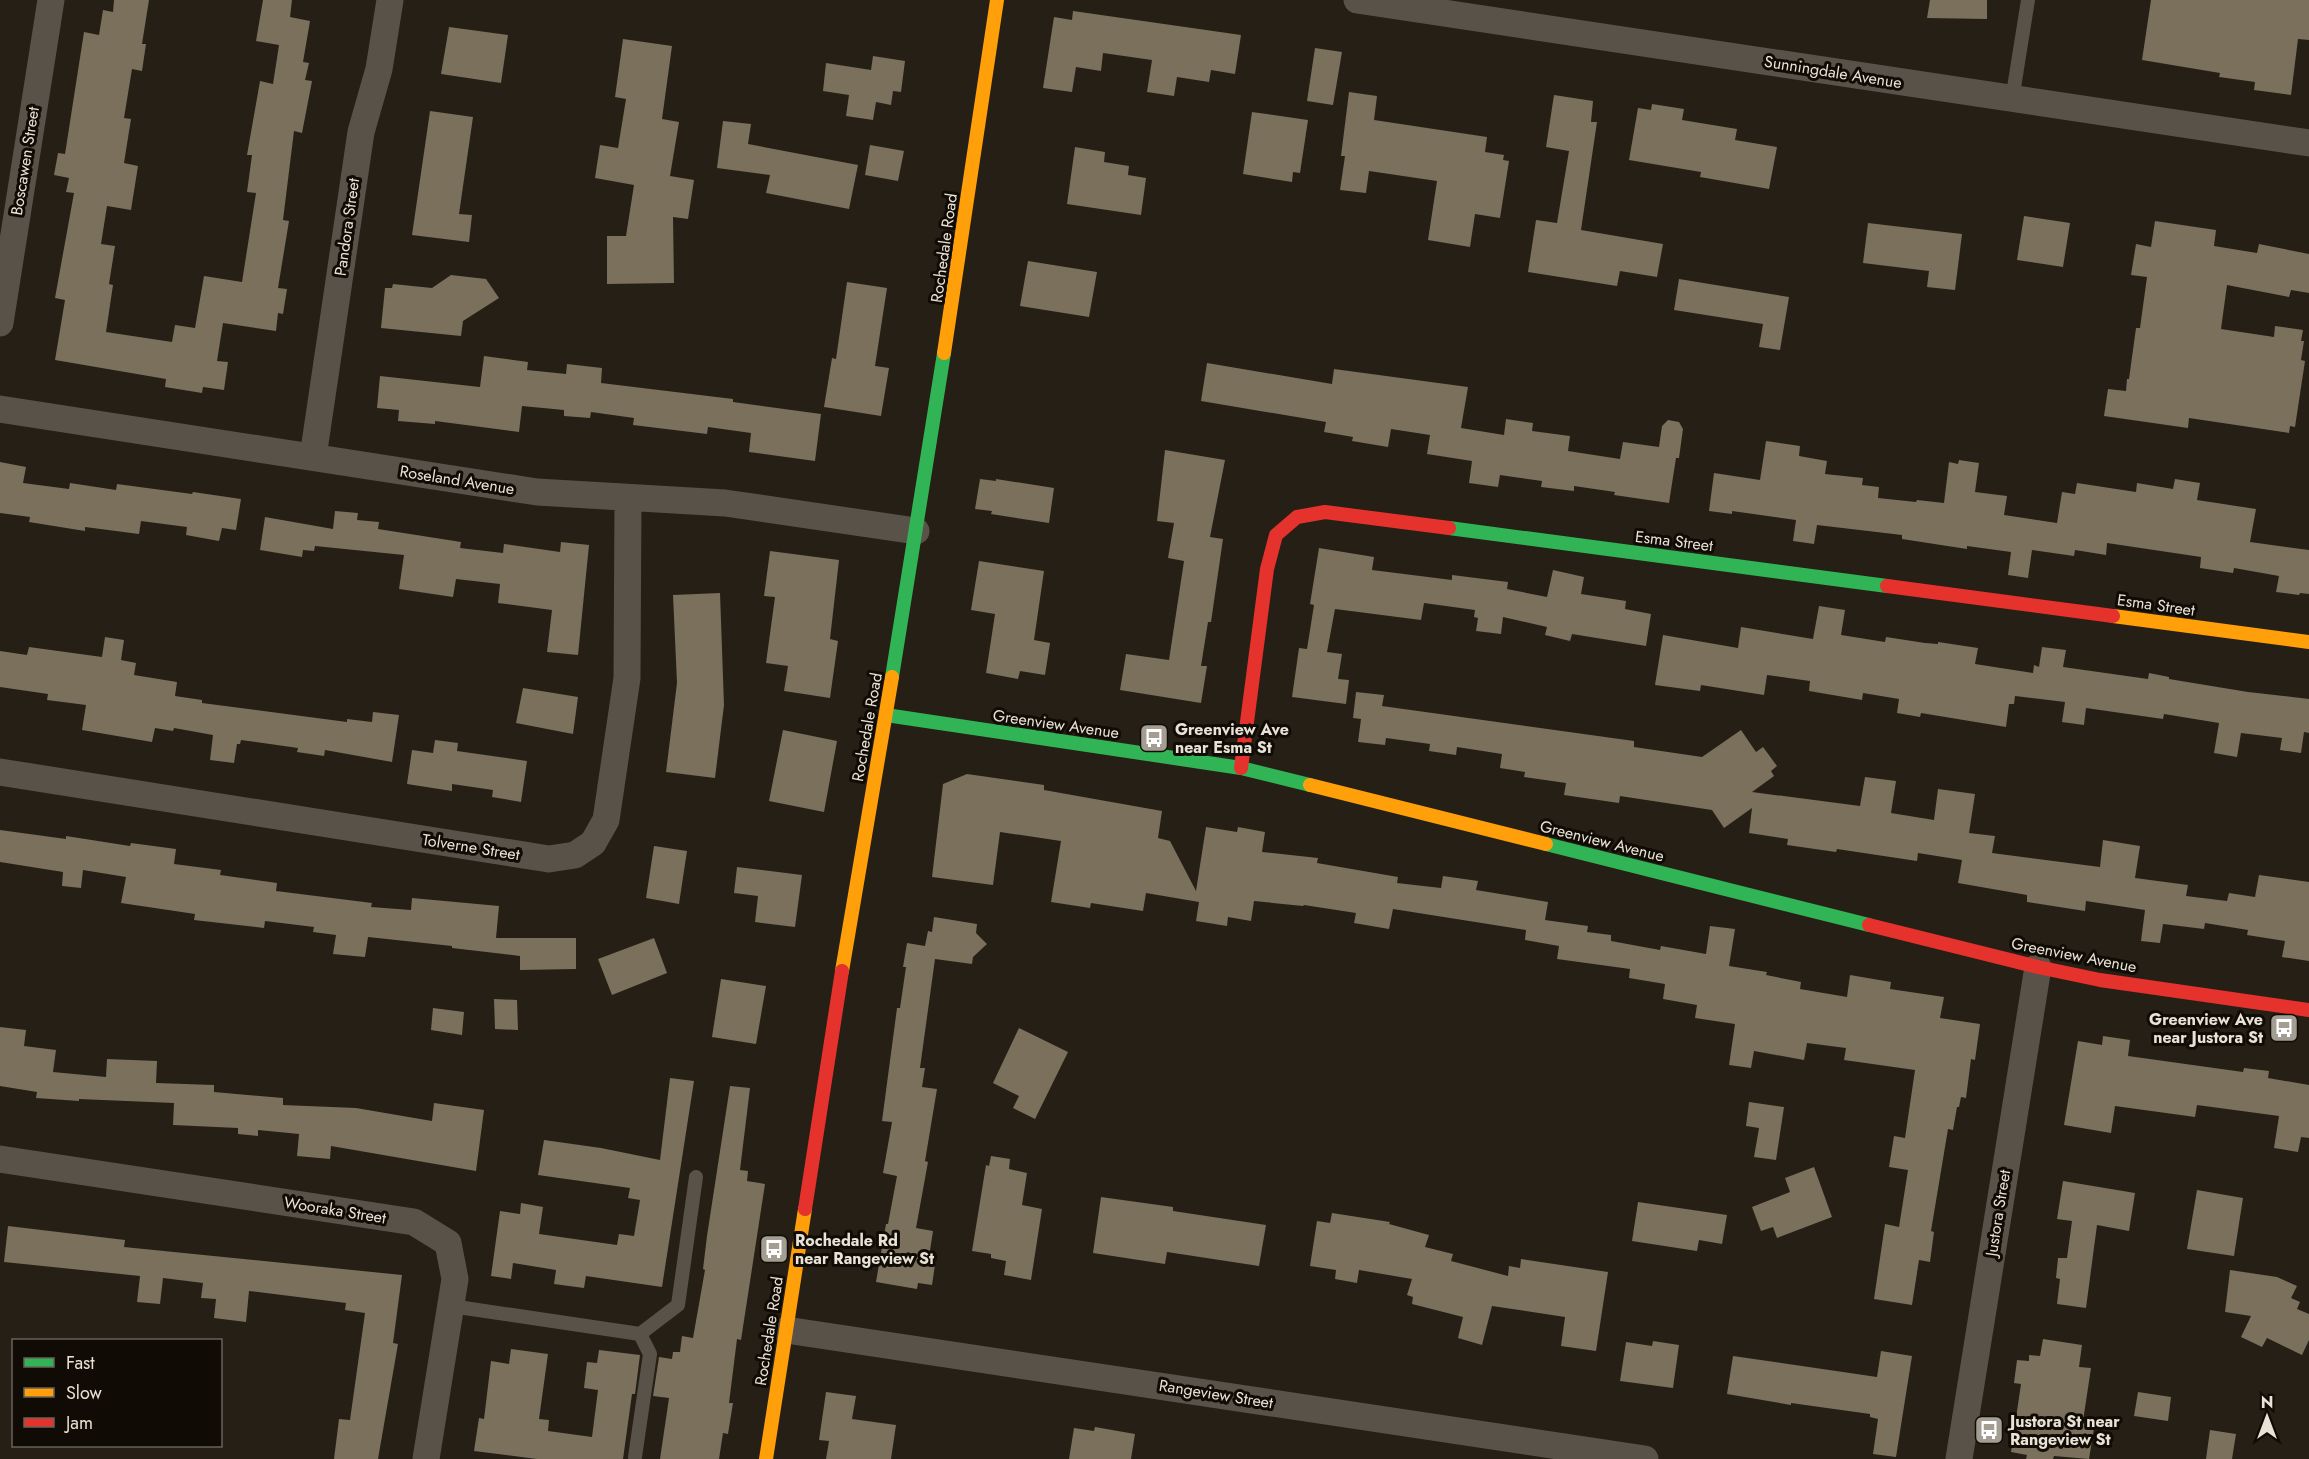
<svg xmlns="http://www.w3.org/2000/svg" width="2309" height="1459" viewBox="0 0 2309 1459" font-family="Jost,sans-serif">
	<rect width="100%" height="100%" fill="#251f15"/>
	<path fill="#7b705c" d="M114 0H149L142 44H146L142 71 132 69 124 118 131 119 124 163 138 166 131 210 107 206 101 244 115 246 109 284 113 285 106 332 172 342 175 325 195 328 204 276 242 282 256 193 247 192 252 155H247L260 81 273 84 279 45 256 41 263 0H292L290 17 310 21 303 62 309 63 305 80 312 81 302 133 294 131 283 220 289 221 278 288 287 289 283 314 278 313 276 331 223 323 217 361 228 362 224 390 203 387 202 393 165 387 166 379 55 360 65 300 55 298 74 193 66 192 69 178 54 175 58 153 65 154 84 32 99 35 103 10 113 12Z
		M1930 0H1987V19L1927 18Z
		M2151 0H2309V40L2298 39 2291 95 2254 90 2255 82 2219 77 2220 73 2142 60Z
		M1073 11 1241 35 1235 74 1211 70 1209 82 1177 77 1174 96 1147 92 1152 60 1103 53 1101 71 1076 67 1072 92 1043 88 1054 17 1072 20Z
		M449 27 508 35 501 83 441 74Z
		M623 39 672 46 662 119 679 122 670 176 694 180 688 219 673 217 674 283 607 284V236H626L634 185 595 178 600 145 618 148 626 99 615 97Z
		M1315 48 1342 52 1333 105 1307 101Z
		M873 56 905 61 901 92 893 91 891 105 876 102 873 120 846 116 849 95 823 91 826 63 871 70Z
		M1349 92 1377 96 1374 120 1487 137 1485 152 1504 155 1503 160 1509 161 1500 218 1475 214 1470 247 1428 240 1437 181 1369 171 1366 193 1340 190 1345 156H1341Z
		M1554 95 1593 101 1591 122H1597L1581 230 1663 244 1657 277 1620 271 1617 286 1528 272 1536 220 1557 223 1569 151 1546 147Z
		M1652 104 1684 109 1682 120 1737 129 1735 140 1777 147 1769 189 1700 177 1701 172 1629 160 1638 108 1651 110Z
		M430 111 473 117 459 214 472 215 469 242 412 235Z
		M1252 112 1308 120 1300 173 1293 172 1292 182 1243 174Z
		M723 121 751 124 748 144 858 165 849 209 766 193 770 175 717 168Z
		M870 145 904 151 898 181 865 175Z
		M1075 147 1105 152 1104 162 1129 166 1128 175 1146 178 1141 215 1067 204Z
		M2024 216 2070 223 2063 267 2017 260Z
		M2155 221 2216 230 2214 246 2257 253 2259 244 2309 254V293L2291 290 2289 297 2227 285 2221 329 2274 337 2275 326 2303 330 2301 341H2304L2301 360 2305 361 2295 427 2290 426 2289 433 2189 418 2188 428 2104 416 2108 389 2126 391 2127 379H2129L2136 328H2140L2147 277 2131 275 2136 244 2151 247Z
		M1868 223 1962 234 1955 290 1927 287 1929 271 1863 263Z
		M1028 261 1097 272 1089 317 1020 306Z
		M451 275 486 279 499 298 463 321 461 336 381 328 385 288H392L393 284 432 288Z
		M1679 279 1789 297 1780 350 1759 347 1763 324 1674 310Z
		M847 282 887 288 875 366 889 368 881 416 824 407 832 358 836 359Z
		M484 356 528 362 527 370 566 374 567 364 602 368 601 383 733 399V402L821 414 815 461 749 452 751 433 708 427 707 434 666 429 633 425 634 418 591 412 590 418 564 416V410L522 406 519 432 435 421V424L398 421 399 410 377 408 380 376 480 387Z
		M1207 363 1332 384 1334 369 1468 387 1461 428 1504 435 1506 419 1533 423 1532 431 1570 436 1568 451 1620 459 1623 442 1659 447 1662 426 1668 420 1679 422 1683 429 1679 458H1676L1669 503 1614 495 1615 492 1574 486V491L1541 487 1542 481 1500 475 1498 487 1469 483 1472 461 1427 454 1430 435 1391 429 1388 447 1352 441 1353 437 1324 432 1326 422 1201 401Z
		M1766 441 1800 446 1799 456 1827 461 1825 474 1863 478 1862 485 1879 487 1878 498 1916 502 1917 500 1944 503 1949 462 1958 464 1959 460 1979 463 1975 492 2007 496 2004 515 2057 523 2062 492 2075 494 2077 483 2136 492 2137 483 2173 489 2175 479 2200 483 2197 500 2256 509 2250 542 2309 550V594L2300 593 2299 595 2276 592 2279 576 2234 568 2233 573 2200 568 2201 557 2107 543 2106 555 2075 550 2074 556 2032 550 2028 578 2008 575 2011 552 1967 546V549L1902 539V535L1817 525 1814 544 1793 541 1796 520 1732 511V514L1709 511 1714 473 1760 480Z
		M1165 450 1225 460 1210 537 1223 539 1211 622H1208L1201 666H1207L1201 703 1120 690 1126 654 1169 660 1184 561 1168 558 1174 523 1157 521Z
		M0 462 26 467 23 483 69 489 70 483 116 490 117 484 192 494 193 492 241 499 236 530 222 528 219 541 186 535 187 527 141 521 139 534 85 527V531L29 522 30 517 0 513Z
		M980 479 996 481V479L1054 488 1049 523 991 514 992 511 975 509Z
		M335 511 358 513 357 520 379 522 378 529 461 542 460 548 503 553 504 544 560 552 561 542 589 545 578 655 547 652 552 610 498 603 500 584 456 579 453 597 399 589 404 555 315 546 314 551 303 550 302 557 260 550 265 517 333 529Z
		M1319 548 1374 557 1372 570 1452 580V575L1508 582 1507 589 1547 597 1553 570 1584 577 1581 594 1626 601 1625 609 1651 614 1646 646 1572 634 1570 641 1545 635 1547 627 1503 617 1501 634 1476 631 1478 618 1474 617 1475 610 1424 603 1421 620 1335 609 1327 652 1342 654 1338 679 1349 680 1346 704 1292 697 1299 648 1307 649 1314 605 1310 604Z
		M770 551 839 560 830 639 838 641 830 698 784 691 788 666 766 663 775 597 764 596Z
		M979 561 1044 571 1034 640 1050 643 1045 675 1020 671 1018 679 986 673 995 614 971 610Z
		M720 593 724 705 715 778 666 772 677 683 673 595Z
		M1819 606 1845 610 1841 635 1885 642 1886 637 1925 643 1938 644V642L1978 648 1975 664 2033 673 2034 665 2039 667 2042 647 2066 650 2063 667 2148 679 2149 673 2169 677V679L2248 692 2309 699V733L2304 732 2301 753 2280 750 2282 738 2241 733 2237 757 2214 753 2219 723 2164 714 2163 719 2086 708 2084 725 2062 722 2065 702 2015 696 2014 704H2009L2006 727 1921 713 1920 717 1897 713 1899 699 1863 693 1862 700 1809 691 1810 681 1767 675 1764 695 1701 685 1700 691 1655 685 1663 635 1738 648 1741 627 1813 639Z
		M105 637 124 640 121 660 136 663 134 675 177 682 175 696 202 700V703L347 722V719L372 722 373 712 399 715 392 762 325 750 324 756 297 752 298 748 241 740 240 744H237L234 763 210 760 213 735 174 728 173 731 155 728 152 742 82 730 86 705 47 700 48 694 0 687V651L27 655 29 647 102 657Z
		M523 688 578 697 573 734 516 723Z
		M1356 692 1384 695 1382 706 1634 741V747L1702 757 1741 730 1756 752 1763 747 1777 766 1771 771 1774 776 1752 792 1860 806 1865 777 1896 781 1891 813 1934 820 1938 789 1975 794 1969 833 1995 836 1992 853 2100 867 2103 840 2140 846 2135 878 2188 885 2186 896 2227 901 2229 893 2255 897 2259 875 2309 882V961L2282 957 2285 941 2247 935 2248 930 2205 923 2204 929 2163 924 2160 943 2141 941 2145 910 2086 901 2085 911 2027 902V895L1958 883 1962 860 1918 853 1917 861 1837 849 1836 852 1787 845 1788 839 1749 833 1752 808 1724 828 1712 810 1620 796 1619 803 1564 795 1566 783 1524 777 1525 772 1500 768 1502 754 1457 747 1456 755 1429 751 1430 744 1386 738 1385 745 1358 742 1361 719 1353 718Z
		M783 730 837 741 824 812 769 801Z
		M435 740 458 743 457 751 527 761 521 802 492 797 493 790 452 784V791L407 784 412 750 433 753Z
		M967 774 1044 785V790L1162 811 1158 838 1170 841 1196 891 1206 827 1237 832 1238 827 1265 832 1262 852 1318 858 1317 863 1398 877 1397 883 1441 888 1443 876 1478 881 1476 890 1548 902 1545 920 1588 926 1587 932 1611 935V941L1660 950 1661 946 1706 954 1710 926 1735 929 1729 966 1767 972 1766 975 1801 982 1800 989 1847 997 1850 975 1891 982 1890 989 1944 997 1940 1018 1980 1024 1975 1060 1971 1059 1966 1098 1961 1097 1959 1107H1957L1953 1130 1948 1129 1931 1231 1934 1232 1930 1262 1919 1260 1912 1305 1874 1299 1885 1224 1899 1227 1908 1170 1889 1167 1894 1136 1905 1138 1915 1070 1844 1060 1846 1048 1807 1043 1804 1060 1754 1051 1751 1068 1729 1065 1735 1024 1695 1018 1697 1005 1663 999 1665 984 1629 978 1630 969 1557 959 1559 946 1525 940 1526 930 1393 909 1389 929 1354 923 1356 913 1304 905 1303 906 1254 901 1251 921 1228 917 1227 926 1196 921 1199 902 1146 893 1143 911 1091 903 1090 908 1051 902 1061 841 1000 832 993 885 932 877 943 784Z
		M0 830 66 839V836L130 846 131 843 176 849 174 864 221 870 220 875 277 883 276 891 372 903 371 907 411 910 412 898 499 906 496 938H576V969L520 970V956L452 948V946L368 937 365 957 333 954 336 935 313 932 314 927 265 921 264 928 194 920 195 914 121 903 126 877 83 870 81 888 62 886 63 872 0 862Z
		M654 846 687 851 679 904 646 898Z
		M737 867 802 875 795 927 755 922 758 896 734 893Z
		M934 917 977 924 976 933 987 944 973 957 972 964 935 959 920 1068H925L922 1087 937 1089 925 1161 928 1162 916 1228 933 1231 929 1257 936 1258 932 1285 918 1283 917 1289 876 1282 886 1224H888L897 1176 883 1173 892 1122 882 1121 897 1008H900L906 967H903L907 943 925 946 928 931 932 932Z
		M654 938 667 973 612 995 598 959Z
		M721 979 766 986 756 1044 712 1037Z
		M494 999 517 1000 518 1030 495 1029Z
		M433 1008 464 1012 462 1035 431 1030Z
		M0 1027 26 1030 24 1046 56 1050 53 1072 106 1077 107 1059 157 1061 156 1083 214 1085V1092L283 1098V1105L356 1108 432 1121 434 1103 484 1110 476 1171 331 1146 330 1159 297 1156 299 1134 258 1130V1136L238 1134V1128L173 1125 174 1103 79 1099V1101L36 1098 37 1092 0 1086Z
		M1019 1028 1068 1052 1035 1119 1013 1108 1019 1096 993 1083Z
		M2103 1036 2130 1040 2128 1056 2243 1072 2244 1068 2269 1071 2268 1078 2309 1085V1138L2301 1137 2298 1152 2274 1148 2279 1116 2197 1105 2195 1117 2115 1106 2111 1133 2064 1125 2078 1041 2102 1045Z
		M670 1078 694 1081 662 1287 586 1276 584 1288 554 1284 556 1270 513 1263 511 1279 491 1276 500 1211 520 1214 521 1203 543 1207 539 1234 617 1245 619 1234 634 1236 640 1200 628 1198 630 1188 538 1175 544 1140 601 1148 660 1160Z
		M730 1086 750 1088 740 1170 748 1171 747 1181 765 1184 741 1340 737 1339 729 1403H733L728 1434 723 1433 719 1459H660L669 1398 653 1396 659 1357 672 1359 673 1352H680L682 1336 693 1338 705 1270 703 1269 707 1236Z
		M1749 1102 1784 1107 1776 1160 1754 1157 1759 1128 1746 1126Z
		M991 1156 1010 1159 1009 1169 1027 1173 1022 1205 1042 1209 1031 1280 1004 1275 1006 1261 991 1258V1254L972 1251 986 1165 989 1166Z
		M1814 1167 1832 1217 1777 1238 1773 1227 1761 1231 1752 1207 1790 1192 1785 1178Z
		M2063 1181 2135 1193 2129 1231 2097 1225 2086 1308 2057 1304 2060 1279 2056 1278 2058 1258H2067L2072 1221 2057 1219Z
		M2197 1190 2243 1198 2234 1256 2187 1249Z
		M1101 1197 1173 1207V1211L1266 1225 1259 1266 1167 1252 1165 1264 1093 1253Z
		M1638 1202 1727 1215 1722 1244 1699 1240 1697 1251 1632 1241Z
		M1332 1213 1390 1222 1389 1224 1429 1235 1425 1247 1453 1254 1451 1261 1508 1276 1509 1266 1520 1268 1521 1259 1608 1272 1596 1351 1561 1346 1565 1317 1492 1306 1482 1345 1458 1338 1463 1317 1412 1304 1413 1297 1407 1295 1412 1279 1359 1270 1357 1283 1335 1279 1336 1270 1310 1266 1317 1221 1330 1223Z
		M8 1226 125 1240 124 1247 402 1275 393 1343 398 1344 378 1459H334L339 1419 350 1420 365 1313 345 1310 346 1303 249 1291 246 1322 214 1318 216 1299 201 1298 203 1283 163 1278 160 1304 137 1302 140 1276 4 1262Z
		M2230 1270 2277 1277 2297 1286 2291 1298 2300 1302 2297 1309 2309 1314V1340L2302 1355 2267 1338 2262 1347 2241 1337 2251 1316 2225 1312Z
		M2043 1339 2082 1345 2079 1367 2091 1368 2083 1421 2095 1422 2089 1459 2054 1456 2053 1459H2026L2027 1455 2011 1452 2021 1384 2014 1383 2017 1360 2029 1361V1355L2040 1356Z
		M1653 1341 1679 1345 1673 1388 1620 1381 1626 1342 1652 1346Z
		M511 1349 548 1354 539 1419 549 1420 548 1431 592 1437 598 1390 584 1388 587 1362 597 1363 599 1350 640 1355 635 1394H632L623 1459H537L474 1451 479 1418 484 1419 491 1361 509 1364Z
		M1881 1351 1912 1356 1896 1457 1873 1454 1878 1419 1870 1417V1414L1791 1403V1405L1727 1394 1733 1356 1877 1377Z
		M826 1392 856 1396 852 1419 896 1425 891 1459H826L829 1441 819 1440Z
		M2138 1392 2171 1397 2168 1421 2134 1416Z
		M1095 1427 1135 1434 1131 1459H1069L1074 1428 1094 1431Z
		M2210 1430 2236 1434 2232 1459H2206Z"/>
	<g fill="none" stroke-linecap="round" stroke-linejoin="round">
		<path stroke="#585248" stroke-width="14" d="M2012 100 2028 0
			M451 1306 640 1334 678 1305 696 1177
			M635 1457 650 1354 640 1334"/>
		<path stroke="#585248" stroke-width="27" d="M1357 0 2309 143
			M0 323 51 0
			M0 409 537 492 725 503 916 531
			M313 457 361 132 379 69 390 0
			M0 772 549 859 575 855 593 843 606 820 627 678 628 498
			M0 1159 414 1222 448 1243 455 1279 426 1459
			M786 1330 1645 1459
			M1959 1459 2038 967"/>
		<path stroke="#30b455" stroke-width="14" d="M1449 528 1887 586
			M892 677 944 353
			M886 715 1241 768 1310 785
			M1546 844 1869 925"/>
		<path stroke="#ff9f0a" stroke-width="14" d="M944 353 997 0
			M2113 616 2309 642
			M1310 785 1546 844
			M842 971 892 677
			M766 1459 805 1209"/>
		<path stroke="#e5322d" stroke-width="14" d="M1887 586 2113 616
			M1241 768 1267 569 1276 535 1297 517 1325 512 1449 528
			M1869 925 2038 967 2100 980 2309 1010
			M805 1209 842 971"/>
	</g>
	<defs>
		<g id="bus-square" transform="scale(1.5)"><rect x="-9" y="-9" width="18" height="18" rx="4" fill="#a49e92" stroke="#100c05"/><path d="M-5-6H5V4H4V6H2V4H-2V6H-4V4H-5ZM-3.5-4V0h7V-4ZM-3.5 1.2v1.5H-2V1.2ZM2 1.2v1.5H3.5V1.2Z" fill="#fff"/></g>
	</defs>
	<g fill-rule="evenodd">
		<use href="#bus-square" x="1154" y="738"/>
		<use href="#bus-square" x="2284" y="1028"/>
		<use href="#bus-square" x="774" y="1249"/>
		<use href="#bus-square" x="1989" y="1430"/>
	</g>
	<g text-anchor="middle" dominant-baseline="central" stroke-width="6" stroke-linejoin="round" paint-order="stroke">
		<g font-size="16" fill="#e9e2d6" stroke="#100c05">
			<text transform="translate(1833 72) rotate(9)">Sunningdale Avenue</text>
			<text transform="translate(25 161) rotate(-81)">Boscawen Street</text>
			<text transform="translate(347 227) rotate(-82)">Pandora Street</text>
			<text transform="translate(944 248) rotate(-82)">Rochedale Road</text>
			<text transform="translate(457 480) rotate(9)">Roseland Avenue</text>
			<text transform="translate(1674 541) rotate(7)">Esma Street</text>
			<text transform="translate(2156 605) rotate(8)">Esma Street</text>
			<text transform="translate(1056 724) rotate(8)">Greenview Avenue</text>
			<text transform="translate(867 727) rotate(-80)">Rochedale Road</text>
			<text transform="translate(1602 841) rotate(14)">Greenview Avenue</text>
			<text transform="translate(471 847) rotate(9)">Tolverne Street</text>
			<text transform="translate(2074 955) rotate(11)">Greenview Avenue</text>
			<text transform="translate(335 1210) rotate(9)">Wooraka Street</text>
			<text transform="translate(1998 1213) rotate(-81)">Justora Street</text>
			<text transform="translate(769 1331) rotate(-81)">Rochedale Road</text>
			<text transform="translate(1216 1394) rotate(9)">Rangeview Street</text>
		</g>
		<g font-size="16" font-weight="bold" fill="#e9e2d6" stroke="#100c05" text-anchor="start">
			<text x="1175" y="729">Greenview Ave<tspan x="1175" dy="18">near Esma St</tspan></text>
			<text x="2263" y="1019" text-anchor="end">Greenview Ave<tspan x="2263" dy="18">near Justora St</tspan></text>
			<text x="795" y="1240">Rochedale Rd<tspan x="795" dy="18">near Rangeview St</tspan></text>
			<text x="2010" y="1421">Justora St near<tspan x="2010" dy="18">Rangeview St</tspan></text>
		</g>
	</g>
	<rect x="12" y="1339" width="210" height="108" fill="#100c05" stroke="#676259" stroke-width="1.5"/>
	<rect x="24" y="1358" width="30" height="9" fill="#30b455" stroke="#676259" stroke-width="1.5"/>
	<text x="66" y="1369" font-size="18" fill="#e9e2d6">Fast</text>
	<rect x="24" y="1388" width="30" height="9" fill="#ff9f0a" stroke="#676259" stroke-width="1.5"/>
	<text x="66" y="1399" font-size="18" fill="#e9e2d6">Slow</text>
	<rect x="24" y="1418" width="30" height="9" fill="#e5322d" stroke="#676259" stroke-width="1.5"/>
	<text x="66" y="1429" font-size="18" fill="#e9e2d6">Jam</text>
	<g transform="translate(2267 1417)" stroke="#100c05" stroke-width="4.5" paint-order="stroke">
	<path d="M0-4.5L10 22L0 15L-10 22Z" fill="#e9e2d6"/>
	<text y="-9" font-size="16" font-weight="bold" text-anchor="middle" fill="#e9e2d6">N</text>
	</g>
</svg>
